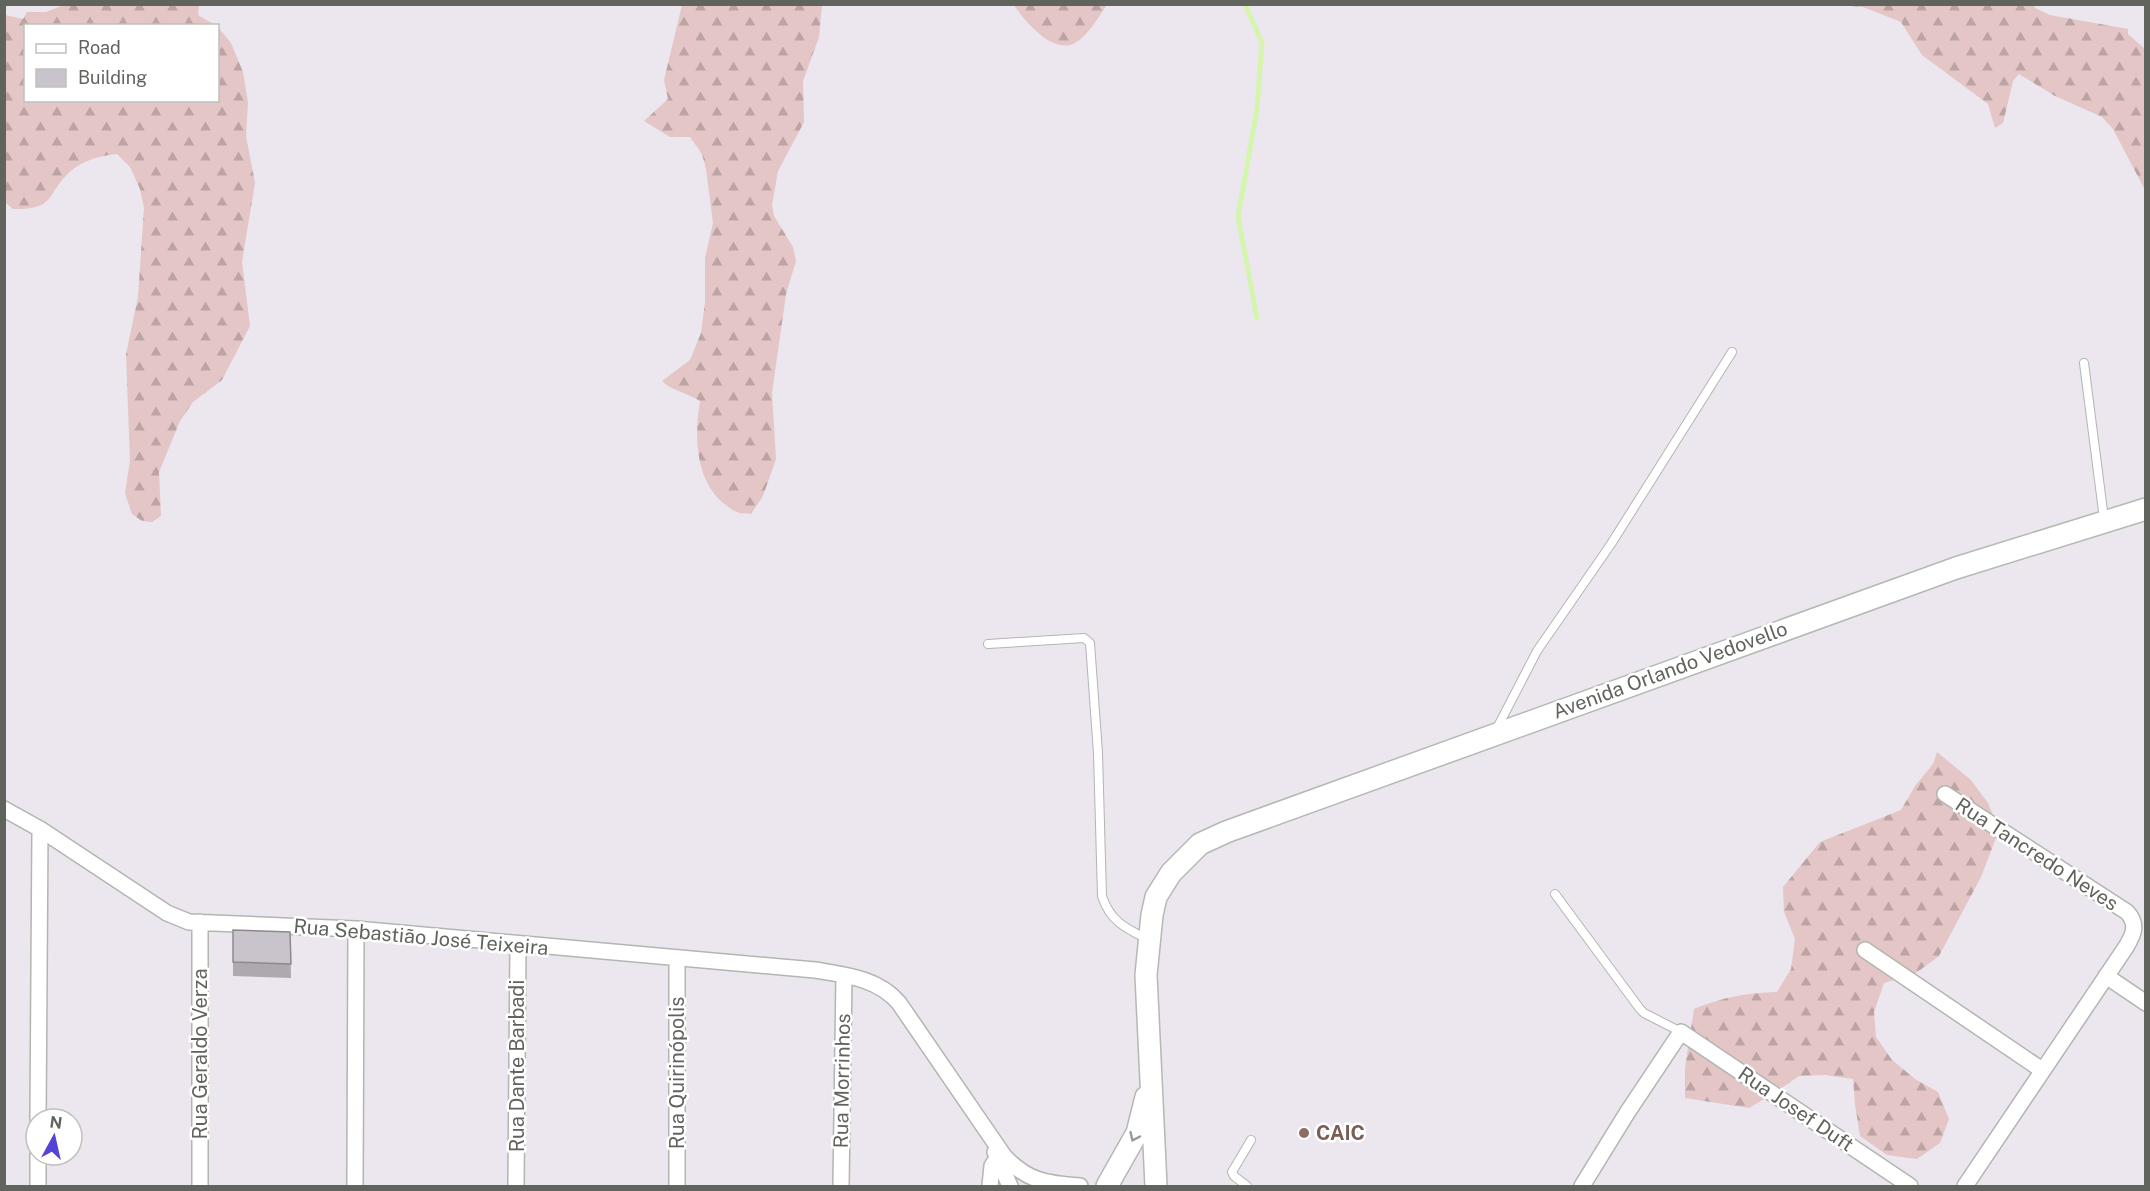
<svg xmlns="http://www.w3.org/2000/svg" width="2150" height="1191" viewBox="0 0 2150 1191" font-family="'Public Sans',sans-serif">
	<defs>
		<pattern id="forest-firs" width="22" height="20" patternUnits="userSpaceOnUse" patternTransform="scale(1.5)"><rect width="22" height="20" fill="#e3c6c5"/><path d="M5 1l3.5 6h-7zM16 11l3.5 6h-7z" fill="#bba4a3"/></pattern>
	</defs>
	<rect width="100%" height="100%" fill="#ece6ee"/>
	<path fill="url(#forest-firs)" d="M64 5H199L198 15 215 25 26 26V100H218V27L231 43 243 72 248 103 246 136 255 183 242 262 250 326 222 380 193 402 180 421 159 472 161 516 152 522 142 521 132 514 125 493 130 461 126 354 138 297 144 208 140 189 130 167 117 154C100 156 86 159 72 170 45 193 58 210 13 209L5 202V15L23 19 27 12H46Z
		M682 5H822L819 37 803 81 804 122 778 171 772 205 774 216 793 247 796 261 786 294 772 393 776 459 763 496 751 514C747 513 741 514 737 512 733 511 729 507 726 505 695 482 694 436 700 401 688 393 672 391 662 381L690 360 701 333 705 302V258L713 223 706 169 702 154 690 137H670L644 121 668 99 664 80Z
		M1014 5H1107C1098 17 1088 37 1073 44 1051 53 1024 20 1014 5Z
		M1837 5H2034L2035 8 2050 15 2128 29V34L2145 49V190L2113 129 2102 117 2055 96 2019 74 2013 81 2003 123 1995 128 1988 104 1922 55 1901 22 1863 7Z
		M1937 752 1971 780 1988 803 1999 830 1981 877 1939 956 1916 973 1884 983 1874 1012 1876 1037 1892 1060 1915 1079 1938 1092 1949 1119 1940 1143 1917 1159 1887 1155 1860 1136 1855 1104 1853 1079 1825 1075 1799 1076 1776 1092 1749 1108 1685 1098V1068L1694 1009C1724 997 1745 993 1777 992L1791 969 1795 939 1784 912 1783 887 1820 842 1901 810 1915 786 1933 764Z"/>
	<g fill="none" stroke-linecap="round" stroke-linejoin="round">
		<path stroke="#d5f5ae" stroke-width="5" d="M1245 4 1262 43 1257 109 1238 217 1257 318"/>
		<g stroke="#b2b6b1" stroke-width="10">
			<path id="lane" d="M2084 363 2104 519
				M988 644 1084 638 1090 643 1098 753 1102 896C1110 921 1125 928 1147 939
				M1496 730 1537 651 1611 544 1732 352
				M1555 894 1640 1009 1644 1013 1681 1032
				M1247 1186 1234 1176 1232 1172 1251 1140"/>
		</g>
		<g stroke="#b2b6b1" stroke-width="18">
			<path id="street" d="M1945 794 2127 912C2138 924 2134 934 2126 947L1965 1186
				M4 809 40 829 167 913 189 922 356 929 815 970C845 975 878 978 899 1003L1004 1156C1027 1181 1047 1184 1080 1186
				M1865 950 2042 1070
				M2106 976 2146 1003
				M38 1119 40 829
				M995 1152 1010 1186
				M38 1186V1155
				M200 1186V922
				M355 1186 356 929
				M516 1186 518 945
				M677 1186V959
				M841 1186 844 975
				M990 1186 992 1166 997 1158 1001 1157
				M1582 1186 1627 1113 1681 1032 1910 1186"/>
		</g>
		<g stroke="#b4b9b2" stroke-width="24">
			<path id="secondary" d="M1107 1186 1137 1133 1146 1097
				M1156 1186 1146 975 1152 915 1156 897 1171 873 1200 844 1226 832 1956 568 2146 509"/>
		</g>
		<use href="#lane" stroke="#fff" stroke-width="8"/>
		<use href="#street" stroke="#fff" stroke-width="15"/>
		<use href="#secondary" stroke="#fff" stroke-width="21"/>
	</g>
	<path fill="#ada9af" d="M233 930 290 932 291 978 233 976Z"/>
	<path fill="#c9c4cc" stroke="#8d898f" stroke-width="1.5" d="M233 930 290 932 291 964 233 962Z"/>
	<defs><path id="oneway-chevron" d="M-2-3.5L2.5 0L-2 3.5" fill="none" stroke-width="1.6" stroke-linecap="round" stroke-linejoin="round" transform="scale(1.5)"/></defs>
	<use stroke="#989a96" href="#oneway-chevron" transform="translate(1134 1137) rotate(115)"/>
	<circle fill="#8d6e63" stroke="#fff" stroke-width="2" cx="1304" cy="1133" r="6"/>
	<g text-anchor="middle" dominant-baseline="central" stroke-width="5" stroke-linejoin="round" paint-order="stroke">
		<g font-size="20" fill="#60645d" stroke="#fff">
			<text transform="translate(1670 670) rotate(-20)">Avenida Orlando Vedovello</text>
			<text transform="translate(2037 854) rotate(33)">Rua Tancredo Neves</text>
			<text transform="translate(421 937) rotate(5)">Rua Sebastião José Teixeira</text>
			<text transform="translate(200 1054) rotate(-90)">Rua Geraldo Verza</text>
			<text transform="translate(517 1066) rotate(-90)">Rua Dante Barbadi</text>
			<text transform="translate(677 1073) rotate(-90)">Rua Quirinópolis</text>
			<text transform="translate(842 1081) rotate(-89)">Rua Morrinhos</text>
			<text transform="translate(1796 1109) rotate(34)">Rua Josef Duft</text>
		</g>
		<g font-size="20" font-weight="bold" fill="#785e54" stroke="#fff" text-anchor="start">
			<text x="1316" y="1133">CAIC</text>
		</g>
	</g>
	<rect width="2150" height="1191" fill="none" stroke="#60645d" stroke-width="12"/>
	<rect x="24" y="24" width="195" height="78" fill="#ffffff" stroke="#bfc1be" stroke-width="1.5"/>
	<rect x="36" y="44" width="30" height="9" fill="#ffffff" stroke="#bfc1be" stroke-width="1.5"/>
	<text x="78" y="54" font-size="18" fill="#60645d">Road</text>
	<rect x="36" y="69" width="30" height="18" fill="#c9c4cc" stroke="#bfc1be" stroke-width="1.5"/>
	<text x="78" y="84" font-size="18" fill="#60645d">Building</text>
	<g transform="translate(54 1137) rotate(8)"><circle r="28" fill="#ffffff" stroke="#bfc1be" stroke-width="1.5"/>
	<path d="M0-4.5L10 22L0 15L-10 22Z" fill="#5244d6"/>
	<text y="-9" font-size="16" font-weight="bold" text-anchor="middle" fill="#60645d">N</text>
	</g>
</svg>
